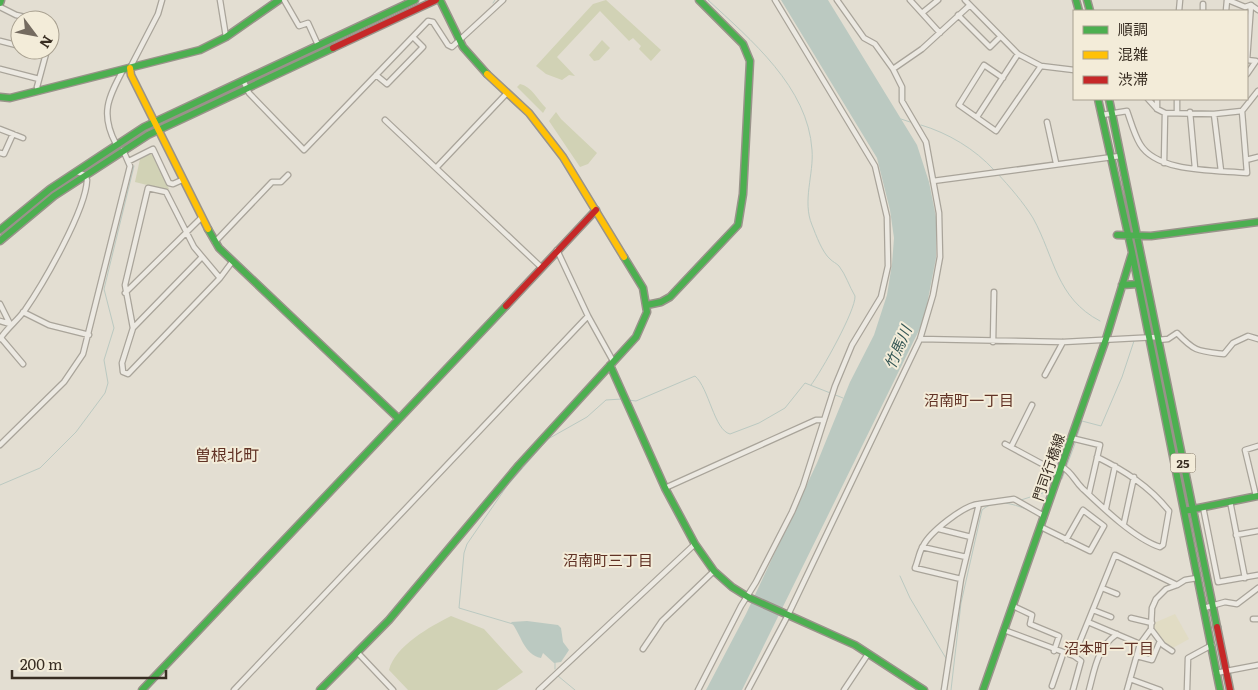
<svg xmlns="http://www.w3.org/2000/svg" width="1258" height="690" viewBox="0 0 1258 690" font-family="Literata,'Noto Sans JP',serif">
	<rect width="100%" height="100%" fill="#e3ded2"/>
	<path fill="#e1dcc4" d="M1175 614 1189 639 1171 649 1153 629 1154 623Z"/>
	<path fill="#d1d2b5" d="M606 0 661 50 651 61 639 49 641 46 633 38 629 41 600 11 557 57 575 76 569 75 562 80 546 74 536 66 593 4Z
		M602 40 610 48 599 60 594 61 589 55Z
		M520 84C531 86 538 100 546 108L543 113 517 87Z
		M556 112 561 119 597 153 588 164 580 167 549 121Z
		M151 153 169 189 167 190 135 182 140 159Z
		M451 616 484 629 523 672 497 690H408L389 670C395 646 431 626 451 616Z"/>
	<path fill="#bbc9c1" d="M781 0H828L917 145 929 182 936 217V258L924 320 742 690H706L746 614 817 463 850 382 874 335 887 295 892 264 894 238 890 210 877 158Z
		M527 621 558 625 561 628 563 642 569 650 561 662 554 663 543 653 541 658C524 655 521 634 511 622Z"/>
	<g fill="none" stroke-linecap="round" stroke-linejoin="round">
		<path stroke="#bbc9c1" stroke-width="1" d="M708 0C751 40 808 87 812 150 814 174 802 201 812 225 816 235 822 252 830 259 833 262 836 263 839 266 846 275 849 286 855 296 856 310 821 372 811 385
			M493 3 495 0
			M901 119 910 122
			M921 125C948 133 975 149 994 170
			M997 173C1010 187 1023 202 1033 218 1055 258 1056 298 1100 321
			M628 400 636 401 695 376C709 388 714 430 730 434L759 423 785 408 805 383 843 398
			M1077 437 1082 421 1101 426 1122 377 1134 341
			M1066 468 1076 441
			M1062 479 1065 471
			M0 485 40 468 76 432 105 393 108 383 104 360 114 328 104 289 134 166
			M1021 500 1046 492
			M900 576 910 598 947 660
			M513 624 459 608 464 553 467 544 507 486 548 439 587 417 606 400 622 399
			M555 669V662
			M558 676 575 690
			M951 690 961 603 982 510C998 496 1019 506 1035 513"/>
		<g stroke="#a9a49a" stroke-width="7">
			<path id="street" d="M220 0 226 37
				M284 0 299 26 308 23 318 45
				M910 0 940 33
				M965 0 1018 54 1041 66 1074 70
				M1228 0 1245 7 1251 5 1258 10
				M0 7 16 15 38 20
				M1179 11 1180 0
				M1203 11V4
				M1226 11 1227 0
				M922 13 938 0
				M958 15 990 47 1000 37
				M50 23 53 24 50 37
				M0 41 20 46
				M37 50 46 52
				M130 68 158 14 162 0
				M0 69 39 79
				M893 69 922 49 970 5
				M1247 74 1256 61 1247 60 1251 5
				M376 75 387 84 423 47 414 38
				M1003 78 984 65 959 105 996 131 1041 66
				M243 80 249 93 304 150 428 21 433 22 448 45 452 47 503 0
				M39 91 37 87 47 50
				M1148 99 1157 109 1165 113 1214 114 1242 111 1258 91
				M1157 99V109
				M1190 112 1195 168
				M1177 113V99
				M1214 114 1221 171
				M1102 115 1127 111C1131 122 1134 134 1140 144 1157 173 1216 170 1247 173L1242 111
				M977 117 1018 54
				M385 120 541 267
				M1047 122 1056 163
				M0 129 23 138
				M116 144C100 114 108 98 123 70
				M0 153 4 154 13 134
				M1246 160 1258 157
				M129 161 153 149 169 183 173 184 182 180
				M1164 163 1165 113
				M436 168 507 93
				M933 181 1120 156
				M215 242 272 182H281L288 175
				M557 250 588 316 613 361
				M220 278 194 247 166 192 148 188 125 285 133 328 122 363 123 372 128 374 220 278 232 262
				M125 293 201 218
				M0 304 10 324
				M23 312 49 325 89 335
				M0 321 10 324
				M133 328 201 258
				M1 338 23 364
				M0 339C7 328 17 321 25 310 43 284 86 210 87 180L85 175 77 172
				M920 339 1063 342 1157 337
				M1158 340 1168 339 1177 333C1195 352 1198 351 1224 354L1233 343 1248 336 1258 339
				M993 342 994 292
				M1045 375 1063 342
				M1071 438 1100 445 1089 493
				M1005 444 1059 473
				M0 445 64 382 83 354 130 166 123 150
				M1011 447 1032 405
				M1061 466C1072 472 1074 480 1082 488 1102 507 1135 539 1160 547L1163 545 1169 511C1149 486 1125 471 1097 457
				M665 488 816 420H822
				M1256 496 1245 450 1258 446
				M1230 501 1245 578
				M1203 507 1218 582 1258 575
				M1106 508 1115 466
				M1124 523 1134 477
				M1041 527 1090 551 1104 526 1083 510 1066 540
				M939 529 971 537
				M1236 535 1258 531
				M922 547 966 557
				M961 579 915 568C918 561 919 552 923 546 930 532 964 505 979 504
				M1102 588 1117 594
				M1013 606 1032 615 1030 624 1059 636 1054 651
				M1204 608 1225 602 1237 604 1258 588
				M1093 610 1111 617
				M1131 618 1152 623
				M1253 619H1258
				M1088 622 1140 644 1127 690
				M1151 629 1163 645 1172 651
				M1004 630 1074 656 1115 555 1177 585 1185 580 1197 578
				M1140 644 1151 629 1152 608 1156 599 1166 589 1177 585
				M643 649 662 621 714 571
				M358 653 393 690
				M1137 656 1152 660 1160 641
				M1216 673 1258 665
				M1130 679 1160 690
				M1052 686 1063 654
				M234 690 588 316
				M539 690 695 544
				M698 690 741 606 756 582 792 512 803 486 835 386 852 345 881 297 888 266 887 217 875 166 775 0
				M748 690 788 615 920 339 933 295 940 257 939 213 926 142 902 101V87L893 69 875 44 864 38 837 0
				M844 690 868 654
				M944 690 961 579 979 504 1014 499 1044 516
				M1073 690 1081 661 1074 656
				M1089 690C1095 668 1097 648 1117 634
				M1187 690 1188 658 1212 645"/>
		</g>
		<g stroke="#99938a" stroke-width="9">
			<path id="fast" d="M440 0 463 47 487 74
				M1076 0 1079 11
				M1087 0 1090 11
				M0 3 1 0
				M0 97 10 98 200 50 226 37 279 0
				M1098 99 1132 252 1220 690
				M1109 99 1217 627
				M208 229 219 248 398 418
				M0 230 50 189 144 127 415 0
				M1117 235 1151 236 1258 222
				M0 241 54 196 148 135 333 48
				M1122 285 1138 284
				M647 305 661 302 670 297 738 225 743 194 750 61 743 44 699 0
				M610 365 665 488 695 544 714 571 732 587 748 597 855 645 924 690
				M1184 511 1258 496
				M142 690 506 306
				M320 690 389 620 519 465 636 337 647 312 643 288 624 257
				M983 690 1106 339 1132 253"/>
		</g>
		<g stroke="#99938a" stroke-width="9">
			<path id="slow" d="M130 68 131 75 208 229
				M487 74 529 113 563 157 624 257"/>
		</g>
		<g stroke="#99938a" stroke-width="9">
			<path id="jam" d="M333 48 436 0
				M506 306 596 210
				M1217 627 1230 690"/>
		</g>
		<use href="#street" stroke="#ece9e2" stroke-width="4.5"/>
		<use href="#fast" stroke="#4caf50" stroke-width="6"/>
		<use href="#slow" stroke="#ffc107" stroke-width="6"/>
		<use href="#jam" stroke="#c62828" stroke-width="6"/>
	</g>
	<g text-anchor="middle" dominant-baseline="central" stroke-width="4" stroke-linejoin="round" paint-order="stroke">
		<rect fill="#f3ecd9" stroke="#706659" stroke-width="1" x="1170.5" y="453.5" width="25" height="19" rx="4"/>
		<g font-size="12" font-weight="bold" fill="#382d22">
			<text x="1183" y="463">25</text>
		</g>
		<g font-size="14" fill="#382d22" stroke="#f3ecd9">
			<text transform="translate(1048 467) rotate(-71)">門司行橋線</text>
		</g>
		<g font-size="15" font-style="italic" fill="#335654" stroke="#f3ecd9">
			<text transform="translate(897 347) rotate(-67)">竹馬川</text>
		</g>
		<g font-size="15" fill="#613225" stroke="#f3ecd9">
			<text x="969" y="399">沼南町一丁目</text>
			<text x="608" y="559">沼南町三丁目</text>
			<text x="1109" y="647">沼本町一丁目</text>
		</g>
		<g font-size="16" fill="#613225" stroke="#f3ecd9">
			<text x="227" y="454">曽根北町</text>
		</g>
	</g>
	<rect x="1073" y="10" width="175" height="90" fill="#f3ecd9" stroke="#a8a090"/>
	<rect x="1083" y="26" width="25" height="8" fill="#4caf50" stroke="#a8a090"/>
	<text x="1118" y="35" font-size="15" fill="#382d22">順調</text>
	<rect x="1083" y="51" width="25" height="8" fill="#ffc107" stroke="#a8a090"/>
	<text x="1118" y="60" font-size="15" fill="#382d22">混雑</text>
	<rect x="1083" y="76" width="25" height="8" fill="#c62828" stroke="#a8a090"/>
	<text x="1118" y="85" font-size="15" fill="#382d22">渋滞</text>
	<g transform="translate(35 35) rotate(122)"><circle r="24" fill="#f3ecd9" stroke="#a8a090"/>
	<path d="M0-4L9 19L0 12L-9 19Z" fill="#746b60"/>
	<text y="-8" font-size="14" font-weight="bold" text-anchor="middle" fill="#382d22">N</text>
	</g>
	<path d="M12 670v8h154v-8" fill="none" stroke="#382d22" stroke-width="2.5"/>
	<text x="20" y="670" font-size="15" fill="#382d22" stroke="#f3ecd9" stroke-width="4" paint-order="stroke">200 m</text>
</svg>
